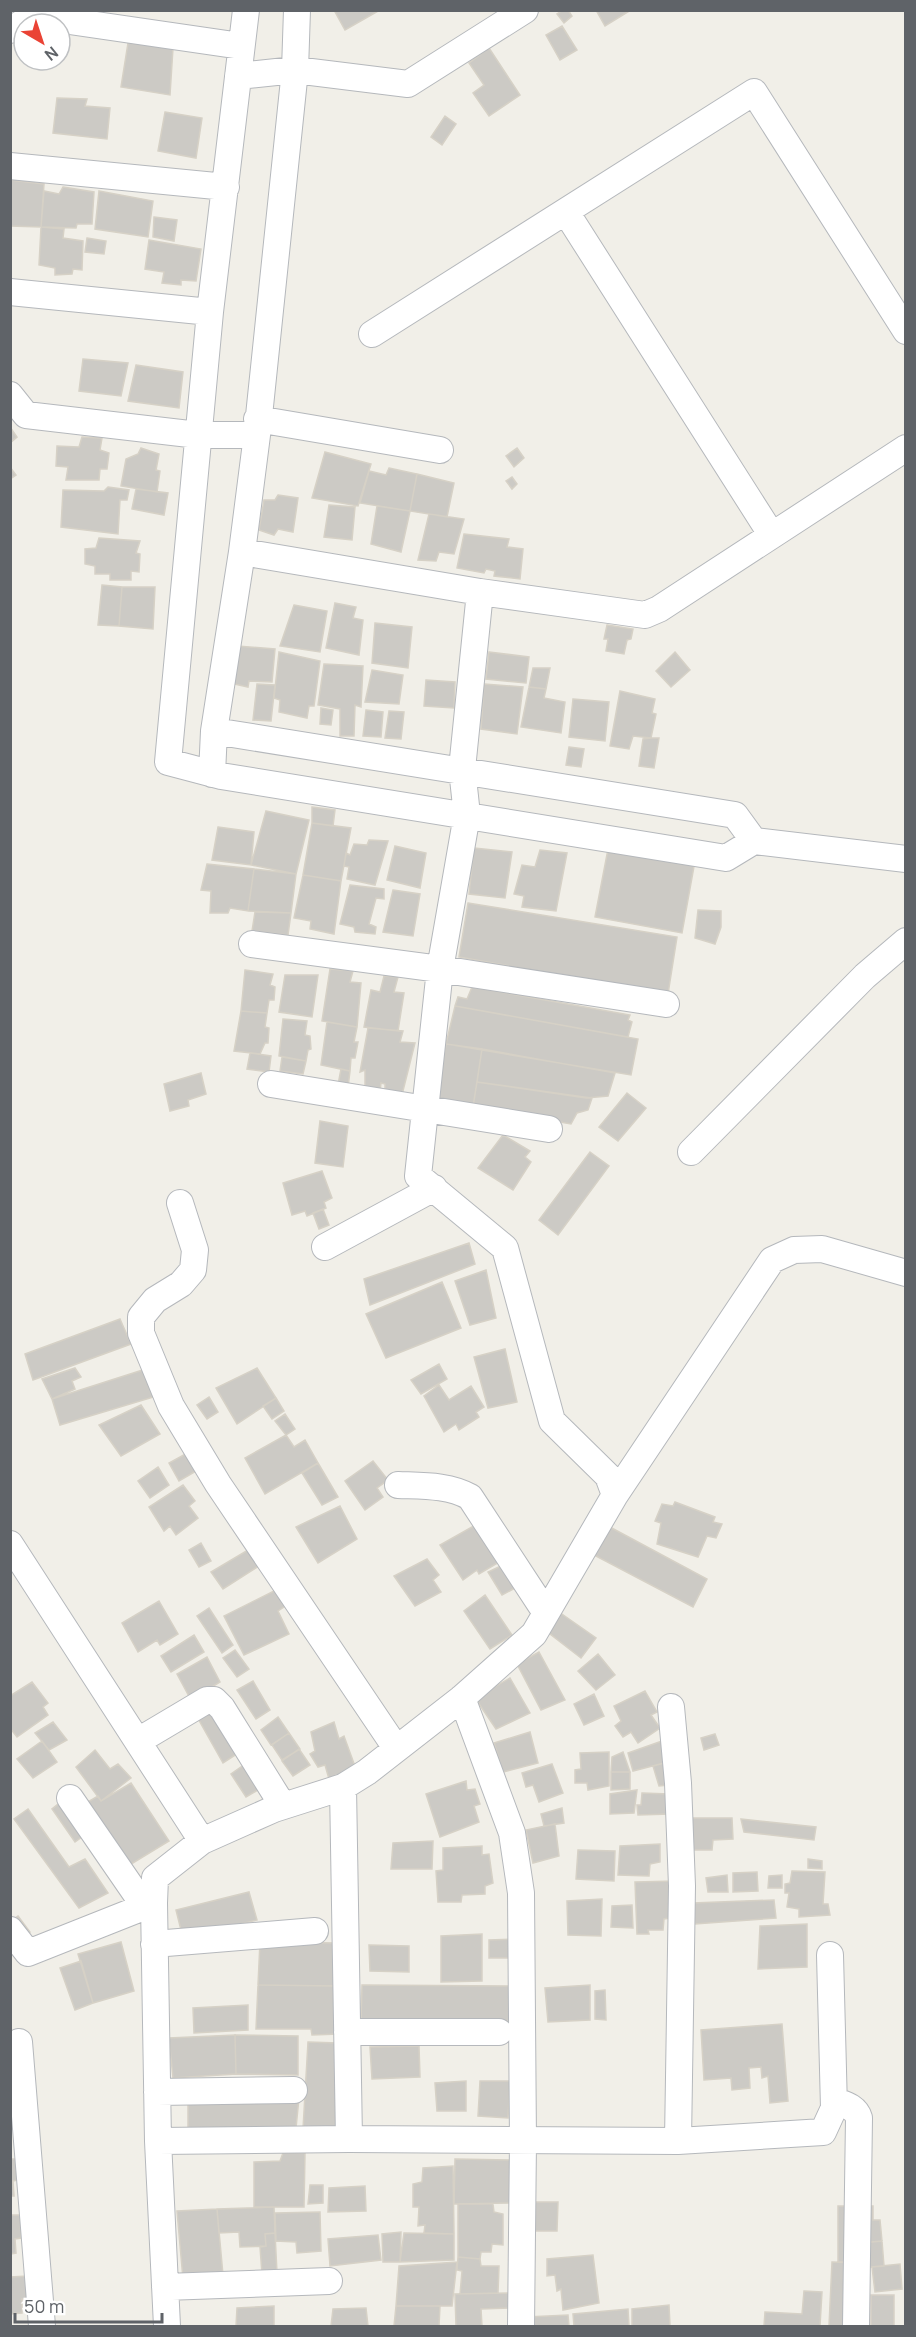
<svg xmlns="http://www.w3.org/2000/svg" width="916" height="2337" viewBox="0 0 916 2337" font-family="Manrope,sans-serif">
	<rect width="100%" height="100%" fill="#f1efe8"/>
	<path fill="#cccac5" stroke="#d6d1c6" stroke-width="1.5" d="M334 10H380L345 30Z
		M563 10H568L572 16 564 23 557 14Z
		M596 10H631L605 26Z
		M562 26 577 50 560 60 546 35Z
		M128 43 173 48 170 95 121 87Z
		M489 48 520 95 489 116 473 93 484 85 469 63Z
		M57 98 87 99 85 106 110 108 107 139 53 133Z
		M165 112 202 118 196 158 158 151Z
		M445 116 456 124 442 145 431 137Z
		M10 180 44 184 41 227 10 226Z
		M63 187 94 192 92 224H77L76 228 41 227 44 191 59 194Z
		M99 191 153 201 148 237 95 229Z
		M154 217 177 220 174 241 153 237Z
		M41 227 64 229 63 238 83 241 82 270 73 269 72 274 55 275V268L39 265Z
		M87 238 106 241 104 254 85 252Z
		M149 240 201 249 196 281 181 280V285L162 283 164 272 145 269Z
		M83 359 128 363 121 396 79 391Z
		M136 365 183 372 179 408 128 401Z
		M10 427 17 437 10 443Z
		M82 437 102 438 100 450 109 453 107 469H100L99 480H66L68 467 56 466 57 446 79 447Z
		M141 448 159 454 156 470 160 471 157 492 121 486 126 459 138 454Z
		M517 448 524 458 514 467 506 456Z
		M325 452 371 464 358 506 312 498Z
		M10 467 16 475 10 479Z
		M389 468 417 474 410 511 360 503 369 471 386 475Z
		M417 474 454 483 447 517 410 511Z
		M512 477 517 484 512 489 506 481Z
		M108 487 129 490 127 500H120L118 534 61 527 63 490 104 491Z
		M136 489 168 493 164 515 132 509Z
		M278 495 298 498 293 532 278 529 274 535 259 530 264 500H275Z
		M329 505 355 507 352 540 324 537Z
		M377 506 410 511 401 552 371 544Z
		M429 514 464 519 454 554 439 552 436 561 418 560Z
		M464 534 509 539 507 547 523 549 520 579 494 576 495 571 486 569 484 573 457 568Z
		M99 538 140 541 136 553 140 554 139 572 131 571V580H110V574H95V566L85 564V549L96 548Z
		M102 585 122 587 119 626 98 625Z
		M122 587H155L153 629 119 626Z
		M335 603 356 607 353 618 363 620 359 655 326 648Z
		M294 605 327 611 320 652 280 646Z
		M375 623 412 627 408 668 372 663Z
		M607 625 633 629 631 639 627 640 624 654 606 651 608 639H604Z
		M237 646 275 649 272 682 249 681 248 687 234 684Z
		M279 652 320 661 314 706H309L307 718 279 712 280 700 274 698Z
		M489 652 529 657 526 683 486 679Z
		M675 652 690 670 671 687 656 671Z
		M324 664 363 666 361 707 355 705 354 736H340V709L318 705Z
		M533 668H550L546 689 529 687Z
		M372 670 403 675 399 704 365 702Z
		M426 680 455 682 454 708 424 706Z
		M257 684 275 685 271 721 253 720Z
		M484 684 523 687 517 734 481 729Z
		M529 687 546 689 544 698 565 702 561 733 521 727Z
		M620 691 655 699 652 713 656 714 651 738 633 736 629 749 610 746Z
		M573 699 609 702 605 741 569 737Z
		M321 708 333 710 331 725 320 724Z
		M366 710 383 712 381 737 363 736Z
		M389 711 404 712 401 739 385 738Z
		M651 738H659L654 768 639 766 643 739Z
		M569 747 584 749 581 767 566 765Z
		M312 807 335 810 333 826 312 823Z
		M266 811 309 820 296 874 251 865Z
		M312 823 351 828 341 881 303 875Z
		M218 827 254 832 251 865 212 860Z
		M369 840 388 841 375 885 347 879 349 867 344 866 346 853 350 855 354 844 367 845Z
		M395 846 426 853 420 888 387 880Z
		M474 848 512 852 505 898 469 894Z
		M608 849 695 861 682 933 595 917Z
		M540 850 567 853 556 911 522 907 524 896 514 894 522 865 535 867Z
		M207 864 254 869 248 911 230 908 228 913H210L211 891 201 890Z
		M254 869 296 874 291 913 248 911Z
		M303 875 341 881 334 934 310 929 311 921 294 918Z
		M350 885 384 889V899L376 898 369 924 376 927 375 934 355 932 354 927 340 924Z
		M393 890 420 894 413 936 383 932Z
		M468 903 677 937 668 994 459 957Z
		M698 910 721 911V927L715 944 695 938Z
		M255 912 291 913 288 935 252 931Z
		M330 969 353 971 350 982 361 983 357 1027 322 1021Z
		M245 970 273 974 270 985 275 987 274 1000H269L267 1013 241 1011Z
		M285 975H318L312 1017 279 1012Z
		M384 976 398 977 394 992 404 993 398 1031 364 1027 371 990 380 992Z
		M472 987 630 1015 628 1020 632 1022 628 1037 455 1006 458 997 467 999Z
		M455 1006 638 1039 631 1075 446 1044Z
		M241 1011 267 1013 265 1027 269 1028 268 1043H265L260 1054 234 1051Z
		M283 1019 307 1021 305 1035 310 1036 311 1049 308 1050 306 1061 279 1056Z
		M327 1022 357 1027 354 1042H358L355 1058H351L350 1071 321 1065Z
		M368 1028 403 1031 400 1042 415 1043 402 1095 385 1092V1084L381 1083 380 1092 365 1089V1070L360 1072Z
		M446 1044 482 1049 473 1107 437 1100Z
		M482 1049 615 1073 608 1096 586 1098 477 1082Z
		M250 1053 271 1056 269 1072 247 1069Z
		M282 1057 306 1061 303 1074 280 1071Z
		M341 1069 350 1071 348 1087 338 1085Z
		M201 1073 206 1094 188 1100 189 1106 170 1111 164 1084Z
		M477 1082 592 1098 588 1110 577 1113 571 1124 473 1107Z
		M627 1093 646 1108 618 1141 599 1127Z
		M320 1121 348 1126 343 1167 315 1163Z
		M503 1135 530 1151 525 1157 531 1162 513 1190 478 1168Z
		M590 1152 609 1166 558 1235 539 1220Z
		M322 1171 332 1198 324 1202 326 1208 307 1216 305 1211 292 1215 283 1183Z
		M323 1209 329 1225 319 1229 313 1213Z
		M469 1243 475 1264 370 1305 364 1279Z
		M486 1270 496 1318 470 1325 455 1281Z
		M442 1282 461 1328 386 1358 366 1314Z
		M120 1319 131 1344 33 1380 25 1354Z
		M505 1349 517 1402 488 1408 474 1357Z
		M439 1364 447 1379 421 1394 411 1380Z
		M152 1367 160 1395 60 1425 52 1399Z
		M75 1368 81 1377 72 1381 75 1389 52 1399 42 1379Z
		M257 1368 276 1398 237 1424 216 1388Z
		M439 1385 449 1400 471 1386 484 1407 476 1412 479 1417 459 1430 456 1424 444 1432 424 1396Z
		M209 1397 218 1412 207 1419 197 1405Z
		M276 1398 284 1411 272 1419 263 1406Z
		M141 1405 160 1434 121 1456 99 1425Z
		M285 1414 295 1429 286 1435 275 1421Z
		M286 1435 294 1447 305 1440 318 1463 265 1494 245 1458Z
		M189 1452 198 1470 179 1481 169 1463Z
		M373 1461 388 1480 377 1488 383 1497 365 1510 345 1481Z
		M318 1463 338 1497 322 1505 302 1473Z
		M158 1467 169 1485 150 1498 138 1481Z
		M183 1485 195 1501 189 1506 198 1518 176 1535 170 1526 164 1531 149 1507Z
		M675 1502 715 1517 713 1522 722 1524 716 1538 707 1536 698 1557 657 1544 661 1523 655 1521 662 1504 673 1506Z
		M340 1506 357 1539 318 1563 296 1527Z
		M479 1523 501 1561 479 1574 477 1570 463 1580 440 1545Z
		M608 1526 707 1579 693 1607 592 1554Z
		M201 1543 211 1561 199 1567 189 1550Z
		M248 1550 259 1566 223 1589 211 1572Z
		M427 1559 439 1575 433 1580 441 1592 415 1606 394 1576Z
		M507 1563 519 1586 502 1595 488 1572Z
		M278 1589 287 1605 278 1611 289 1634 244 1655 224 1616Z
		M485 1595 512 1635 490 1649 464 1611Z
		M159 1601 178 1634 160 1645 157 1640 138 1652 122 1623Z
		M209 1608 233 1645 222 1653 197 1616Z
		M559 1612 596 1638 581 1658 545 1630Z
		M194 1635 204 1652 171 1672 161 1656Z
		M235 1650 249 1669 237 1677 223 1658Z
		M539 1652 565 1700 541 1710 517 1664Z
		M598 1654 615 1675 596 1690 578 1671Z
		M207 1657 220 1682 191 1700 177 1674Z
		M510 1678 530 1713 496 1729 475 1698Z
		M253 1681 270 1710 256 1719 237 1690Z
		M32 1682 48 1703 43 1707 48 1715 17 1737 10 1728V1696Z
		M645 1691 657 1712 651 1715 660 1728 638 1743 631 1732 623 1737 615 1726 621 1721 614 1706Z
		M594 1694 604 1716 584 1725 574 1704Z
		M213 1705 240 1752 223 1763 196 1715Z
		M278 1717 289 1733 271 1745 261 1730Z
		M53 1722 67 1740 49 1750 35 1733Z
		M334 1722 339 1739 344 1736 356 1769 329 1779 325 1765 318 1767 310 1754 315 1751 311 1732Z
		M530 1732 538 1763 503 1772 494 1743Z
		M289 1733 300 1749 282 1760 272 1745Z
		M715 1734 719 1745 704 1750 701 1738Z
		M42 1741 57 1762 33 1778 17 1759Z
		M662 1741 668 1762 633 1771 628 1753Z
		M299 1749 310 1765 293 1776 282 1761Z
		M95 1750 110 1769 118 1764 131 1778 101 1801 76 1767Z
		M609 1752V1786L588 1790 587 1783H575V1770L581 1769 580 1753Z
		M623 1752 630 1772H611L612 1757Z
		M248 1762 263 1787 246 1797 231 1774Z
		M668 1762 669 1785 659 1786 653 1766Z
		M552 1764 563 1793 539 1802 533 1785 526 1787 522 1773Z
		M611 1772H630V1789L611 1790Z
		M466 1781 467 1790 475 1789 480 1804 474 1806 479 1822 440 1837 426 1794Z
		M131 1783 169 1841 128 1866 86 1803 98 1796 101 1801Z
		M637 1790 634 1813 610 1814V1794Z
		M642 1793 669 1794 670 1814 638 1815 637 1805H641Z
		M63 1800 86 1834 75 1842 52 1809Z
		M562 1808 564 1823 544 1826 541 1814Z
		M28 1809 69 1867 85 1859 108 1893 79 1908 14 1819Z
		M689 1818H732L733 1839 713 1840 712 1850H689Z
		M741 1819 816 1827 814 1840 744 1832Z
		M555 1824 559 1856 533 1863 526 1830Z
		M433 1841 432 1869H391L393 1843Z
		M660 1844V1862L650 1864 649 1876 618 1875 620 1846Z
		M482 1846V1855L489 1854 493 1883 485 1886V1894L462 1895 461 1902H438L436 1871 443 1870V1848Z
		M578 1850 615 1851 614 1881 576 1879Z
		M808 1859 822 1861V1869L808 1868Z
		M792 1871 825 1872 823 1904H828L830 1915 799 1917V1909L787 1907 789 1893H785V1884L790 1883Z
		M757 1872 758 1891 733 1892V1873Z
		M727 1875 728 1892H708L706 1878Z
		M782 1875V1888H768L769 1876Z
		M676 1881 677 1917 664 1919 663 1930H648L649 1934H637L635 1882Z
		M249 1892 257 1920 183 1938 176 1910Z
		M602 1899 601 1936 568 1935 567 1901Z
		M774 1900 776 1918 695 1924 693 1903Z
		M632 1905 633 1928 611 1927 612 1906Z
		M18 1916 30 1932 23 1937 11 1921Z
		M807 1924V1967L758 1969 760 1926Z
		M482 1934V1981L441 1982V1936Z
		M514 1939V1958H489V1940Z
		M121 1942 134 1991 93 2003 78 1954Z
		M260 1942 337 1943V1986L258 1985Z
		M369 1945 409 1946V1972L370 1971Z
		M81 1961 93 2003 75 2010 60 1968Z
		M258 1985 337 1986 339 2034 312 2035 311 2029H256Z
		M362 1985 514 1986V2021L361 2022Z
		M590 1985V2020L548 2022 545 1988Z
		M605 1990 606 2020 595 2019V1991Z
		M248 2005V2030L194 2033 193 2008Z
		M782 2024 788 2101 770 2103 768 2076 762 2078 761 2067 749 2068 750 2088 732 2090 731 2078 704 2080 701 2030Z
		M235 2035 236 2074 173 2078 169 2038Z
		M235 2035 298 2036V2075L236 2074Z
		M308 2042 338 2043 337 2127 303 2129Z
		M419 2046 420 2077 372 2079 370 2047Z
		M466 2081V2111H437L435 2083Z
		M480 2081H510L508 2118 478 2116Z
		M299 2098 296 2128 188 2130V2100Z
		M283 2153H305L304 2207H254V2162L280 2161Z
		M10 2159H16L18 2180 13 2181 14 2196H10Z
		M455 2159 516 2160 517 2203 454 2204Z
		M453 2166 454 2234 424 2233 425 2225 418 2226 419 2207H413V2184L422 2182 423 2168Z
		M310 2185H323V2203L308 2204Z
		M365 2186 366 2211 328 2212 329 2188Z
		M535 2202H558L557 2231H533Z
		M458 2204H493L494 2212 503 2214V2245L492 2244 491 2252H481L480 2259 458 2257Z
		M838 2206H873V2220H880L882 2241 861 2243 863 2262H838Z
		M274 2207 275 2233 265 2234 266 2246 240 2247 239 2232 219 2233 217 2209Z
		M217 2209 223 2275 183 2279 177 2211Z
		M320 2212 321 2251 297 2253 296 2242 276 2241 275 2213Z
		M10 2215H20L21 2238 15 2239 16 2253 10 2254Z
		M401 2232 400 2262H383L382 2234Z
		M275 2233 277 2273 262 2274 260 2247 266 2246 265 2234Z
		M404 2233 454 2234V2260L400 2262Z
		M378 2235 381 2260 330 2266 328 2239Z
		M882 2241 884 2266 860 2268 861 2243Z
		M593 2255 599 2303 563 2310 561 2289 557 2291 555 2275 547 2276V2259Z
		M458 2257 480 2259 481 2266H499L498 2293 460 2294 462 2271 457 2270Z
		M457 2262 452 2306H396L399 2266Z
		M832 2262 860 2263 858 2326H829Z
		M900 2264 902 2289 875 2292 872 2267Z
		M28 2276 29 2299H22V2313L10 2314V2277Z
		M804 2291 822 2292 820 2326H764L765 2312 802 2314Z
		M510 2293 511 2308 481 2309 482 2326H456L455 2294Z
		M871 2295H894V2326H871Z
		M669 2305 670 2326H632V2309Z
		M274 2306V2326H236L237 2308Z
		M396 2306H440L439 2326H394Z
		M366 2308 368 2326H331L333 2309Z
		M628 2309 629 2326H574L573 2314Z
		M568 2315 569 2326H528L527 2317Z"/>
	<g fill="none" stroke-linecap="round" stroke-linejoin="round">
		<g stroke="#b5b8bc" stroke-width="28">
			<path id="minor" d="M35 16 241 46
				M10 30 44 10
				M238 76 295 70 297 10
				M10 166 226 187
				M566 212 771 534
				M10 292 210 312
				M372 334 754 92 906 331
				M10 395 26 415 198 435H257
				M257 419 440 450
				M242 552 257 435 295 70 408 84 525 10
				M480 592 645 615 659 609 906 448
				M214 731 735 815 754 841 726 858 221 776 168 762 210 312 246 10
				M754 841 906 859
				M252 944 440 969 666 1004
				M271 1084 549 1129
				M691 1152 865 976 906 941
				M180 1203 195 1250 193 1270 181 1284 155 1300 141 1317V1333L171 1406 218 1484 396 1748
				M325 1247 434 1188
				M398 1485C423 1486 449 1485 470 1497L546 1613
				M615 1495 772 1260 794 1250 822 1249 906 1273
				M10 1544 202 1841
				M462 1698 512 1833 521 1893 523 2142 521 2326
				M138 1741 207 1700H214L222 1708 283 1806
				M343 1787 349 2139
				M70 1798 145 1907
				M10 1930 28 1953 154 1903
				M154 1944 315 1931
				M347 2032H499
				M19 2042 42 2326
				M157 2092 294 2090
				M834 2100C844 2104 856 2107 859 2118L856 2326
				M158 2141 349 2139 678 2141 682 1886 678 1783 671 1707
				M678 2141 823 2132 834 2108 830 1955
				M165 2287 329 2281
				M167 2326 158 2141 154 1903 155 1878 202 1841 274 1809 343 1787 367 1772 462 1698 534 1634 615 1495 608 1476 552 1421 505 1248 418 1176 440 969 467 815 462 769 480 592 242 552 214 731 212 774"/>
		</g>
		<use href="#minor" stroke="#fff" stroke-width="26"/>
	</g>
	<rect width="916" height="2337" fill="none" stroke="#5f6368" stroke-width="24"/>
	<g transform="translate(42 42) rotate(141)"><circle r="28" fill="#ffffff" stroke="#bfc1c3" stroke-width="1.5"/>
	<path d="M0-4.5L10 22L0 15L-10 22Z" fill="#ea4335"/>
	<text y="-9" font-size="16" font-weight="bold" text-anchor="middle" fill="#5f6368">N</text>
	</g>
	<path d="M15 2313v9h147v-9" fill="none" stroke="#5f6368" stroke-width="3"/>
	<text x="24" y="2313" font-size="18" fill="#5f6368" stroke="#ffffff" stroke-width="4.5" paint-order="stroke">50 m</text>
</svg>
